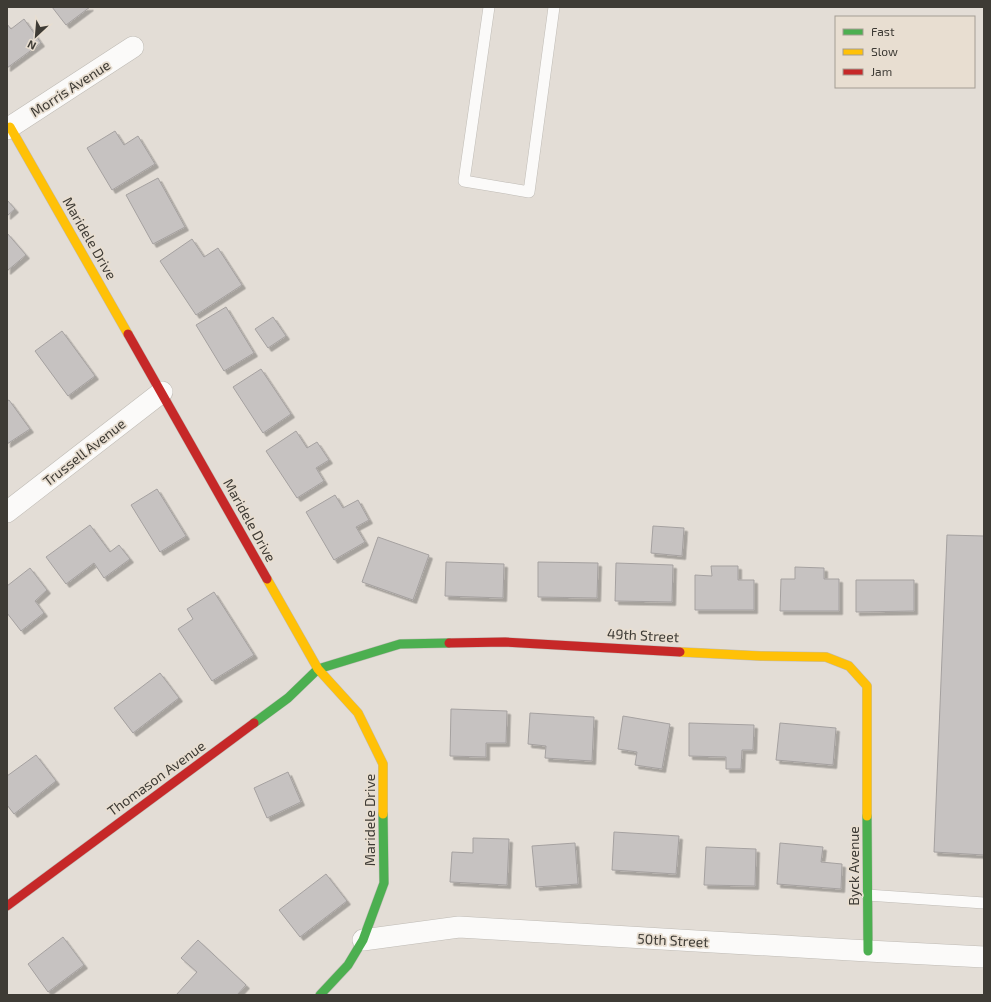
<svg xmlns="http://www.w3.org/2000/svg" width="991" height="1002" viewBox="0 0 991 1002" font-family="'Exo 2',sans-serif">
	<defs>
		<filter id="shadow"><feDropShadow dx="3.5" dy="3.5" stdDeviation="0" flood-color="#0004"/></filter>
	</defs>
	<rect width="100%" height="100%" fill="#e3ddd6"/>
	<path fill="#c6c2c1" stroke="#a5a1a0" filter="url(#shadow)" d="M52 7H90L66 25Z
		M24 19 41 43 7 68V24L11 29Z
		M115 131 124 145 138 136 155 164 112 190 87 148Z
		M158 178 185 227 153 244 126 195Z
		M7 200 15 209 7 216Z
		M7 233 26 255 7 271Z
		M192 239 204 257 218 248 242 285 196 315 160 261Z
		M226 307 254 353 224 371 196 325Z
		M273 317 286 336 268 348 255 329Z
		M62 331 95 376 68 396 35 351Z
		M261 369 291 414 263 433 233 387Z
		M9 400 30 429 7 444V401Z
		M296 431 307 448 317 442 329 460 316 468 324 481 297 498 266 451Z
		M157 489 186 536 160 552 131 505Z
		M335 495 343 508 358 500 369 520 356 527 365 542 334 560 306 512Z
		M90 525 110 552 119 545 130 559 104 578 94 563 66 584 46 557Z
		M653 526 684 528 682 556 651 553Z
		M947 535 984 536V855L934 852Z
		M378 537 429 555 413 600 362 582Z
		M446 562 504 564 503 598 445 596Z
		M538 562 598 563 597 598 538 597Z
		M616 563 673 565 672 602 615 601Z
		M711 566H738V580H754V610H695V575L712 576Z
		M795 567 824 568V579H839V611H780L781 579H795Z
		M30 568 47 590 35 601 44 613 21 631 7 613V586Z
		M856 580H914V611L856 612Z
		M214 592 254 655 212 681 178 629 193 619 187 609Z
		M160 673 179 698 133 733 114 708Z
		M451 709 507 711 506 743H486V757L450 756Z
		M530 713 594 717 592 761 545 758 546 746 528 744Z
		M623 716 670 724 662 769 635 765 637 752 618 749Z
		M689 723 754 725 753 750H742L741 769H726V757L689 756Z
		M780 723 836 728 833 765 776 760Z
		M36 755 56 781 14 814 7 805V776Z
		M288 772 301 802 267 818 254 788Z
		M614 832 679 836 676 874 612 870Z
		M473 838 509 839 507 885 450 882 452 852 473 853Z
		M575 843 578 884 536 887 532 846Z
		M780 843 823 847 821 862 842 864 841 889 777 884Z
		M706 847 756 849 755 886 704 885Z
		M326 874 347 901 300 937 279 910Z
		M63 937 84 965 48 992 28 964Z
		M198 940 246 985 237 995H176L197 972 181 958Z"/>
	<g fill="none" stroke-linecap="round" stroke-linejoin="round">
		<g stroke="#bfbbb5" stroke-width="12">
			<path id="lane" d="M489 7 464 181 529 192 554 7
				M867 895 984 903"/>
		</g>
		<g stroke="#bfbbb5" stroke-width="22">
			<path id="street" d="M7 129 133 47
				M7 512 162 392
				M363 940 459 927 868 951 984 957"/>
		</g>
		<g stroke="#bfbbb5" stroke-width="10">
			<path id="fast" d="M254 723 288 698 318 669 400 644 449 643
				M867 816 868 951
				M320 995 348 965 363 940 384 883 383 814"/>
		</g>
		<g stroke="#bfbbb5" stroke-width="10">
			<path id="slow" d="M10 127 128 334
				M267 579 318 669 358 713 383 764V814
				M680 652 761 656 826 657 849 666 867 686V816"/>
		</g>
		<g stroke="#bfbbb5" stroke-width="10">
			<path id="jam" d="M128 334 267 579
				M449 643 505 642 680 652
				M7 906 254 723"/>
		</g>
		<use href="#lane" stroke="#fbfaf9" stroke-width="11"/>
		<use href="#street" stroke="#fbfaf9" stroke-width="21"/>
		<use href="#fast" stroke="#4caf50" stroke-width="9"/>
		<use href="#slow" stroke="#ffc107" stroke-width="9"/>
		<use href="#jam" stroke="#c62828" stroke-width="9"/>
	</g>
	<g text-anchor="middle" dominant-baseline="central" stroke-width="3.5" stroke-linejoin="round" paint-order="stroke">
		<g font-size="14" fill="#3e3b35" stroke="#e8ded1">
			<text transform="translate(70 88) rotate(-33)">Morris Avenue</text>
			<text transform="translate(90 238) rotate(60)">Maridele Drive</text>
			<text transform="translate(84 452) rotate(-38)">Trussell Avenue</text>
			<text transform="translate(250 520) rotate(61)">Maridele Drive</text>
			<text transform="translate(643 635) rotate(3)">49th Street</text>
			<text transform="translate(156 778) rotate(-36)">Thomason Avenue</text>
			<text transform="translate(369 820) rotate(-90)">Maridele Drive</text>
			<text transform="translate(853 866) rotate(-90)">Byck Avenue</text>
			<text transform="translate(673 940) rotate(3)">50th Street</text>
		</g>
	</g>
	<rect width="991" height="1002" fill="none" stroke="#3e3b35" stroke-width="16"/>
	<rect x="835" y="16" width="140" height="72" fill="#e8ded1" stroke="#a49d93"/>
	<rect x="843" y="29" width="20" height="6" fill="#4caf50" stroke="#a49d93"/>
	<text x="871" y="36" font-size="12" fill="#3e3b35">Fast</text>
	<rect x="843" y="49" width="20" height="6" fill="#ffc107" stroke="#a49d93"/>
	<text x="871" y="56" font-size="12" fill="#3e3b35">Slow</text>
	<rect x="843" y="69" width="20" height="6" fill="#c62828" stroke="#a49d93"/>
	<text x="871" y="76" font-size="12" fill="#3e3b35">Jam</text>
	<g transform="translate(36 36) rotate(206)" stroke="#e8ded1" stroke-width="3" paint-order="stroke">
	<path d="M0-3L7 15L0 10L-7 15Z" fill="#3e3b35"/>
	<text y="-6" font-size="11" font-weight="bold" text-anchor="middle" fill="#3e3b35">N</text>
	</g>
</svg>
